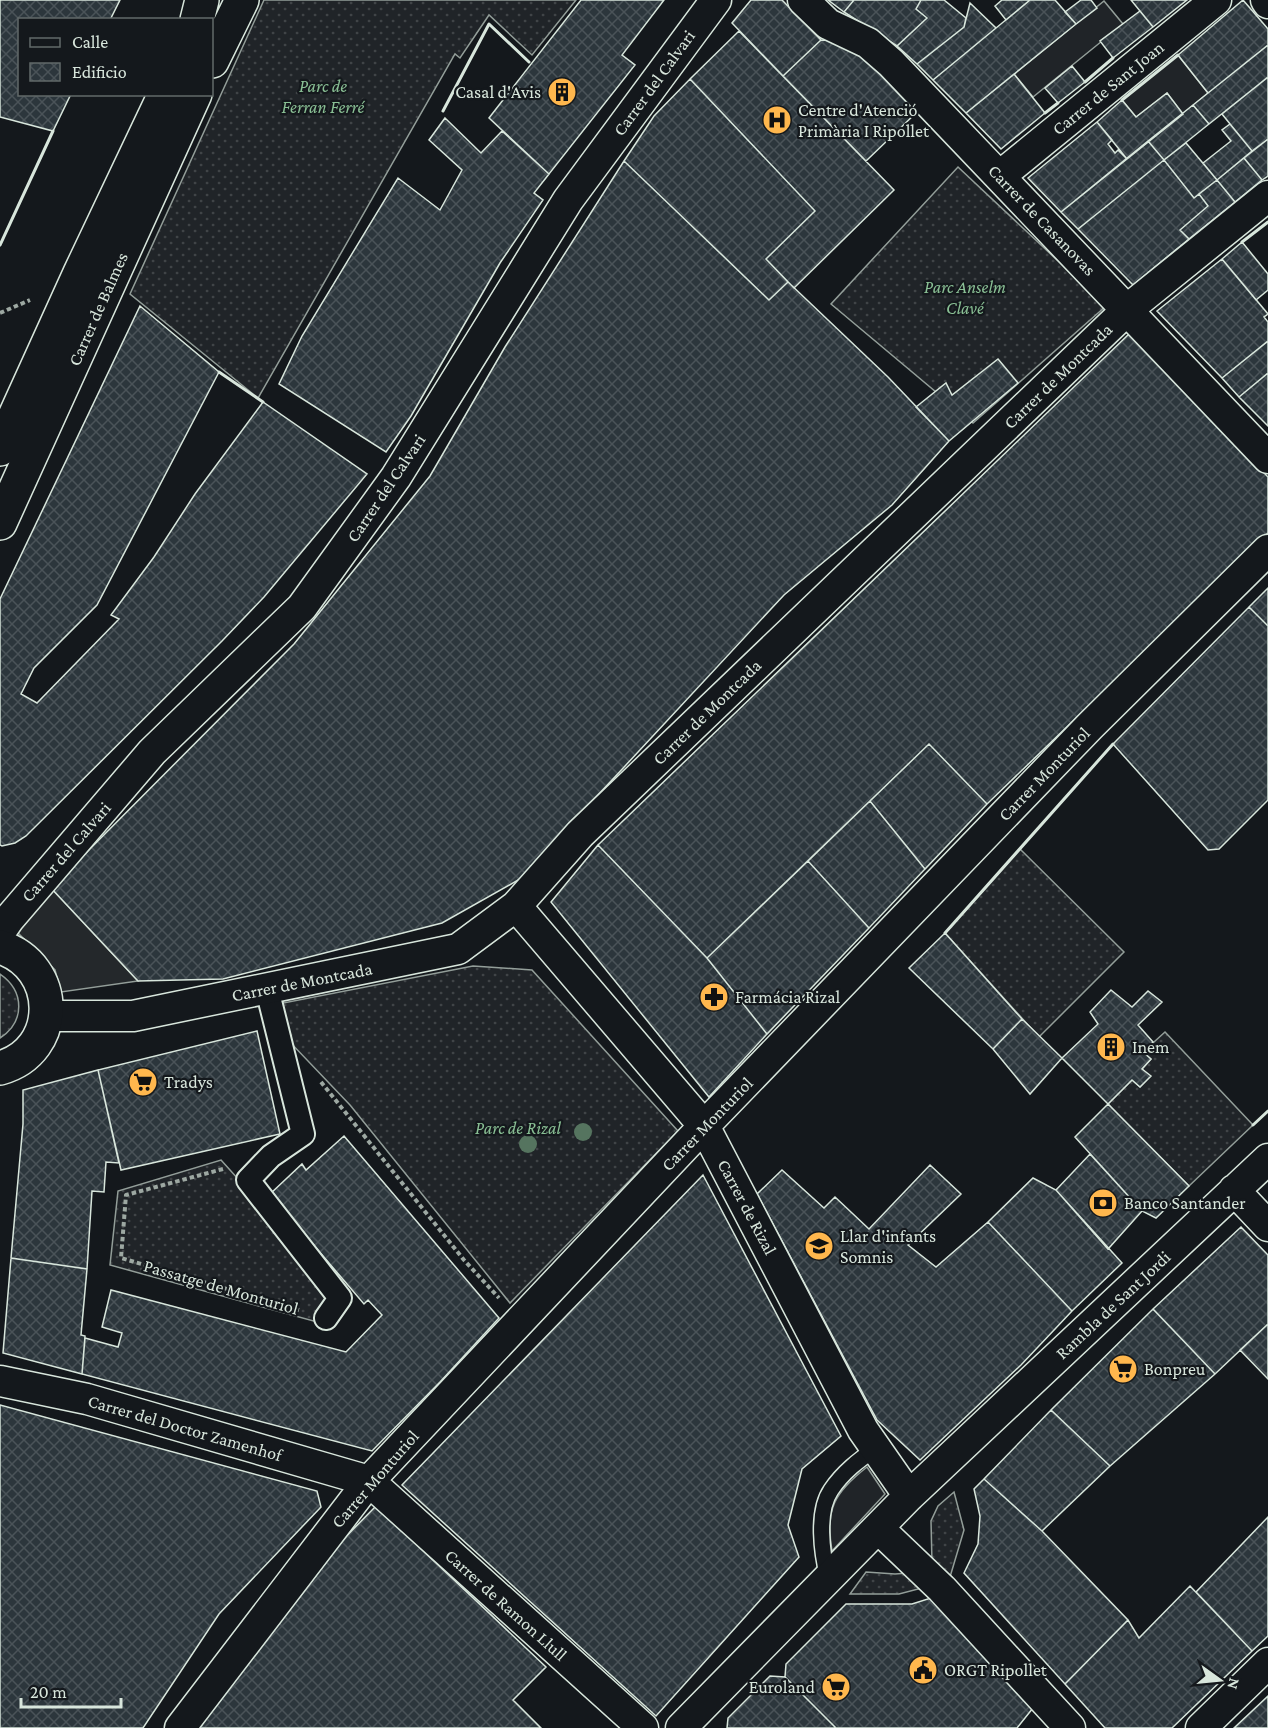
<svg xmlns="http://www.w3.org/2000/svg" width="1268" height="1728" viewBox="0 0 1268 1728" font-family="'Crimson Pro',serif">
	<defs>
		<pattern id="grass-dots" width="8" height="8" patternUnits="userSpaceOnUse" patternTransform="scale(1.5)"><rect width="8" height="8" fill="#202428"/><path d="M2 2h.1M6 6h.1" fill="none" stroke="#404447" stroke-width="1.8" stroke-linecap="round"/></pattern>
		<pattern id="building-cross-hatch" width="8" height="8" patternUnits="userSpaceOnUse" patternTransform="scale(1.5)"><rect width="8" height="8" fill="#2c363c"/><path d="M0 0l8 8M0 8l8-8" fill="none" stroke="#4a5358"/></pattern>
	</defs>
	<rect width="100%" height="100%" fill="#14181c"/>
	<path fill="url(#grass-dots)" stroke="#939e99" stroke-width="1.5" d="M264 0H576L532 55 489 15 460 58 455 54 258 398 130 294Z
		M958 167 1106 306 973 423 831 304Z
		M1020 849 1124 952 1039 1037 945 933Z
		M473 966 532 970 678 1131 510 1303 350 1105 286 1038 278 1004Z
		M0 974C25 991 25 1022 0 1038Z
		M1165 1032 1253 1125 1189 1186 1108 1104 1132 1080 1140 1087 1150 1076 1142 1069 1151 1059 1143 1052Z
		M221 1160 339 1291 317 1322 110 1265 118 1191Z
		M954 1492 964 1530 950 1577 932 1563 931 1521 938 1506Z
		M866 1572 895 1574 908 1573 926 1587 899 1594H850Z"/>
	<path fill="#202428" stroke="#939e99" stroke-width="1.5" d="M1104 1 1123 24 1033 97 1014 74Z
		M1178 55 1208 93 1183 114 1167 93 1136 117 1122 100Z
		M867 1467 885 1494 832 1551C825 1509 834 1493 867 1467Z"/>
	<path fill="#24282b" stroke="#939e99" stroke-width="1.5" d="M51 888 138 981 61 992 55 970 17 932Z"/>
	<path fill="url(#building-cross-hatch)" stroke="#d8e6dc" stroke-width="1.5" d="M0 0H120L110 20H20V94H71L53 131 0 117Z
		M581 0H664L622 55 635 65 549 174 489 118Z
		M751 0H782L821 40 783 76 732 23Z
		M828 0H854L844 12Z
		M854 0H921L916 9 927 18 897 46 844 12Z
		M921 0H944L966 18 964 27 917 64 897 46 927 18 916 9Z
		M1002 0H1030L1006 20 995 6Z
		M1030 0H1055L1076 24 966 113 933 80Z
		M1081 0H1091L1097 8 1076 24 1065 12Z
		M1131 0H1187L1153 27Z
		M1243 0 1268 29V45L1208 93 1178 55Z
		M970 3 996 28 933 80 917 64 964 27Z
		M1140 11 1153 27 1113 58 1100 41Z
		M739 31 894 190 794 288 766 259 815 211 690 79Z
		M821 40 841 41 854 46 917 112 866 161 783 76Z
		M1268 45V77L1209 124 1193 105Z
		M1072 66 1085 82 1058 103 1045 88Z
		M1014 74 1045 113 1001 149 966 113Z
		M1268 77V139L1252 151 1222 114Z
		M690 79 815 211 766 259 788 282 769 300 624 161 654 116Z
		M1167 93 1183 114 1127 159 1097 122 1122 100 1136 117Z
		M1193 105 1209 124 1164 160 1148 141Z
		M445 118 481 153 502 131 549 174 534 193 543 200 500 263 411 416 386 452 279 384 302 336 398 178 440 210 462 170 429 140Z
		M1097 122 1112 140 1108 144 1115 153 1118 150 1127 159 1061 212 1028 178Z
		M1230 124 1252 151 1217 180 1203 163 1231 141 1222 130Z
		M1268 139V176L1262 180 1244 158Z
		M1148 141 1164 160 1078 229 1061 212Z
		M1186 143 1217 180 1194 198 1164 160Z
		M1244 158 1262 180 1235 202 1217 180Z
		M1164 160 1194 198 1199 194 1208 206 1180 230 1189 239 1133 285 1078 229Z
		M624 161 769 300 788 282 888 377 949 441 892 505 784 595 520 879 442 923 223 979 138 981 51 888 294 644 430 476 505 347Z
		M1217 180 1235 202 1189 239 1180 230 1208 206 1199 194Z
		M1242 242 1268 274V290L1256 300 1222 259Z
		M1222 259 1268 314 1264 317 1268 322V341L1222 378 1157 311Z
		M140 306 219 372 97 605 34 668 21 694 37 703 119 619 111 615 154 557 195 494 263 402 367 474 264 597 222 641 26 836 15 843 2 846 0 845V599Z
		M1130 333 1268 477V533L987 804 929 744 707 958 598 845Z
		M1268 341V373L1239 397 1222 378Z
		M998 359 1018 383 949 441 916 407 946 383 952 395Z
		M1268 373V426L1239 397Z
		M1268 588V626L1249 607Z
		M1249 607 1268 626V800L1219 849 1208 850 1113 744Z
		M929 744 987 804 925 869 870 801Z
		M870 801 925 869 869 928 808 861Z
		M598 845 707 958 767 1034 709 1097 551 902Z
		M808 861 869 928 767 1034 707 958Z
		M945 933 1022 1019 993 1049 909 968Z
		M1111 990 1132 1007 1148 991 1162 1002 1138 1025 1153 1042 1143 1052 1151 1059 1142 1069 1151 1076 1140 1087 1132 1080 1108 1104 1062 1058 1098 1024 1090 1012Z
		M1022 1019 1062 1058 1030 1094 993 1049Z
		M257 1031 280 1134 121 1170 98 1070Z
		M98 1070 119 1163 106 1162 104 1192 92 1191 87 1269 11 1258 23 1124V1090Z
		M1108 1104 1189 1186 1156 1218 1142 1211 1075 1137Z
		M344 1136 499 1318 440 1382 372 1451 82 1374 85 1338 118 1347 122 1333 102 1327 111 1290 346 1352 382 1315 368 1300 364 1304 270 1194 302 1164 306 1170Z
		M1090 1154 1142 1211 1108 1249 1056 1190Z
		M930 1165 961 1194 908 1245 936 1267 988 1222 1072 1311 1021 1365 920 1460 877 1420 757 1194 782 1170 824 1208 835 1197 869 1229Z
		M703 1175 841 1436 802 1469 788 1525 799 1557 656 1716 402 1485Z
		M1033 1178 1056 1190 1122 1263 1072 1311 988 1222Z
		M1241 1227 1268 1255V1324L1215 1374 1153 1309Z
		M11 1258 87 1269 81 1335 85 1336 82 1374 3 1353Z
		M1153 1309 1215 1374 1110 1466 1051 1410Z
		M1268 1324V1379L1240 1350Z
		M0 1405 317 1491 321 1507 219 1614 143 1728H0Z
		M1051 1410 1110 1466 1042 1531 984 1479Z
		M984 1479 1042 1531 1128 1620 1065 1684 964 1573 978 1544 980 1516 974 1489Z
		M376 1506 546 1667 513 1700 541 1728H192L305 1578Z
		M1268 1517V1636L1252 1651 1196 1592Z
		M1190 1586 1252 1651 1172 1728H1105L1065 1684 1128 1620 1139 1638Z
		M934 1597 1033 1708 1017 1728H836L785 1677 786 1664 846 1604H912Z
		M770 1676 785 1677 836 1728H727L728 1718Z
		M1268 1696V1728H1234Z"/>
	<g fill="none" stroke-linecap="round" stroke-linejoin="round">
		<g stroke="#d8e6dc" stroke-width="18">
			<path id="service" d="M828 1578C822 1554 816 1512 831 1490 843 1472 859 1460 876 1448"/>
		</g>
		<g stroke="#d8e6dc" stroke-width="26">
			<path id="pedestrian" d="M267 989 303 1134 271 1156 248 1180 340 1298 326 1318"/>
		</g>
		<g stroke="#d8e6dc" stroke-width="33">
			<path id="minor" d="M803 0 828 24 868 43 891 63 1268 458
				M1266 0 1268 3
				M1000 176 1216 0
				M516 906 704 1126 863 1430 909 1496
				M0 932 9 919 152 752 302 607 396 477 568 200 716 0
				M46 1016H133L458 949 516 906 580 834 1128 309 1268 196
				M1234 1190 1268 1226
				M0 1381 87 1399 369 1481 643 1728
				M878 1528 942 1589 1070 1728
				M180 1728 369 1481 704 1126 1090 726 1268 550
				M681 1728 909 1496 1268 1159
				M1201 1728 1268 1663"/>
		</g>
		<g stroke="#d8e6dc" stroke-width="36">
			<path id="tertiary" d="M197 20 202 0
				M212 61 242 0
				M0 449 80 273 165 94
				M0 523 195 94
				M0 947C61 966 62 1051 0 1068"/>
		</g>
		<path stroke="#9da8a2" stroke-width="4" stroke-dasharray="4.5 3" stroke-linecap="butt" d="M0 313 30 300
			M321 1082 464 1260 499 1298
			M223 1169 126 1195 121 1258 299 1310"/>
		<use href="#service" stroke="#14181c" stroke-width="15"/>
		<use href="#pedestrian" stroke="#14181c" stroke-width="22"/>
		<use href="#minor" stroke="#14181c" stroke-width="30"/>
		<use href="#tertiary" stroke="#14181c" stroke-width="33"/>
		<path stroke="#d8e6dc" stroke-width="3" d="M1085 82 1113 58
			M1122 100 1178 55
			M443 111 489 24 529 62
			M1045 113 1058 103
			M1242 242 1268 222
			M0 245 53 131
			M219 372 263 402
			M945 933 1113 744
			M1253 1125 1268 1111"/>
	</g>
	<g fill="#55745f">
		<circle cx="583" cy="1132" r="9"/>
		<circle cx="528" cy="1144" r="9"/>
	</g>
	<defs>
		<g id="building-disc" transform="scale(1.5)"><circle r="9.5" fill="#ffb74d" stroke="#14181c"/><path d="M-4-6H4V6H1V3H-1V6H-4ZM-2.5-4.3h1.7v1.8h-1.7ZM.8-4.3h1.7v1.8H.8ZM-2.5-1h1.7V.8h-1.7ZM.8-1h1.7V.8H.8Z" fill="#111"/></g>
		<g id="hospital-disc" transform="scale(1.5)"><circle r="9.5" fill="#ffb74d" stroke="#14181c"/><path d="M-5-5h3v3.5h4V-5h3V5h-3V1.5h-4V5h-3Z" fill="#111"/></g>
		<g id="pharmacy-disc" transform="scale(1.5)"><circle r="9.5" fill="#ffb74d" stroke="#14181c"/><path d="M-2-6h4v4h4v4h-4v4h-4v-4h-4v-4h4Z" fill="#111"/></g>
		<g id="supermarket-disc" transform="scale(1.5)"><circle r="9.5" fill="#ffb74d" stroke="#14181c"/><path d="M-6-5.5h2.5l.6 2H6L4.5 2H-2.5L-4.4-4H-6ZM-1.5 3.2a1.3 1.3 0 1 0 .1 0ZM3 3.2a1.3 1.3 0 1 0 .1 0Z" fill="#111"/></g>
		<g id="bank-disc" transform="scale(1.5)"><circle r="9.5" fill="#ffb74d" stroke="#14181c"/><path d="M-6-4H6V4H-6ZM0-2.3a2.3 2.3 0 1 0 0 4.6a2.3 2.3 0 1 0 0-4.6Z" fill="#111"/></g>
		<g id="school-disc" transform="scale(1.5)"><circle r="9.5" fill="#ffb74d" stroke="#14181c"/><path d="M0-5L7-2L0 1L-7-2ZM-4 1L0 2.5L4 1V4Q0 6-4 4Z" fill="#111"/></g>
		<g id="civic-disc" transform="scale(1.5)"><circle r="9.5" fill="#ffb74d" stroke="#14181c"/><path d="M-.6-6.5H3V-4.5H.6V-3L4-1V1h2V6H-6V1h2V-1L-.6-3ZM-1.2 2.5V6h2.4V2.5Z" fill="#111"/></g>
	</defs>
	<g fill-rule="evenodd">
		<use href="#building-disc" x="562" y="92"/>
		<use href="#hospital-disc" x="777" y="120"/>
		<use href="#pharmacy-disc" x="714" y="997"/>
		<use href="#building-disc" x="1111" y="1047"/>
		<use href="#supermarket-disc" x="143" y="1082"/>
		<use href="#bank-disc" x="1103" y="1203"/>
		<use href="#school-disc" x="819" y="1246"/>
		<use href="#supermarket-disc" x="1123" y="1369"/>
		<use href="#civic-disc" x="923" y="1670"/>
		<use href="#supermarket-disc" x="836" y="1687"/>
	</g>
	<g text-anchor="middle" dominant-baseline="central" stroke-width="4.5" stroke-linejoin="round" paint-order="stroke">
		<g font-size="18" fill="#d8e6dc" stroke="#14181c">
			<text transform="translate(654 83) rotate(-54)">Carrer del Calvari</text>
			<text transform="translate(1108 88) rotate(-39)">Carrer de Sant Joan</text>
			<text transform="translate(1042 220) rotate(46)">Carrer de Casanovas</text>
			<text transform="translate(98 309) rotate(-66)">Carrer de Balmes</text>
			<text transform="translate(1058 376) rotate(-44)">Carrer de Montcada</text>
			<text transform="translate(386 488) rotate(-56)">Carrer del Calvari</text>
			<text transform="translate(707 712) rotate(-44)">Carrer de Montcada</text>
			<text transform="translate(1044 774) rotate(-46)">Carrer Monturiol</text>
			<text transform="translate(66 852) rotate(-49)">Carrer del Calvari</text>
			<text transform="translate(302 982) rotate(-11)">Carrer de Montcada</text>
			<text transform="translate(707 1124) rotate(-46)">Carrer Monturiol</text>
			<text transform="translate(747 1207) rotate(62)">Carrer de Rizal</text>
			<text transform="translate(221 1287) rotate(16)">Passatge de Monturiol</text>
			<text transform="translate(1113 1305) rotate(-43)">Rambla de Sant Jordi</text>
			<text transform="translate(185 1428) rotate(16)">Carrer del Doctor Zamenhof</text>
			<text transform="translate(375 1479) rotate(-49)">Carrer Monturiol</text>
			<text transform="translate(506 1605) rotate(42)">Carrer de Ramon Llull</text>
		</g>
		<g font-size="18" font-style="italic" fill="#8ac095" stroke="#14181c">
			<text x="323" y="86">Parc de<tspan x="323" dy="21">Ferran Ferré</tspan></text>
			<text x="965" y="287">Parc Anselm<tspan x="965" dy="21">Clavé</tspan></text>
			<text x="518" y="1128">Parc de Rizal</text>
		</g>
		<g font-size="18" fill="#d8e6dc" stroke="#14181c" text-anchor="start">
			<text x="541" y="92" text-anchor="end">Casal d'Avis</text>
			<text x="798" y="110">Centre d'Atenció<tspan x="798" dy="21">Primària I Ripollet</tspan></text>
			<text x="735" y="997">Farmácia Rizal</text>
			<text x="1132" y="1047">Inem</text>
			<text x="164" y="1082">Tradys</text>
			<text x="1124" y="1203">Banco Santander</text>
			<text x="840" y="1236">Llar d'infants<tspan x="840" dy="21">Somnis</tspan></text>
			<text x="1144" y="1369">Bonpreu</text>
			<text x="944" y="1670">ORGT Ripollet</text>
			<text x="815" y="1687" text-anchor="end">Euroland</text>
		</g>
	</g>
	<rect x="18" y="18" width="195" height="78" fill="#14181c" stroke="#626a69" stroke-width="1.5"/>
	<rect x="30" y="38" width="30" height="9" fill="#14181c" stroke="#626a69" stroke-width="1.5"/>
	<text x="72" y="48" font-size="18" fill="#d8e6dc">Calle</text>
	<rect x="30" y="63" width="30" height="18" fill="url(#building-cross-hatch)" stroke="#626a69" stroke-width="1.5"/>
	<text x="72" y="78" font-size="18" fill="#d8e6dc">Edificio</text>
	<g transform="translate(1220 1680) rotate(105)" stroke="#14181c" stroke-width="4.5" paint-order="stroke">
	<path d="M0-4.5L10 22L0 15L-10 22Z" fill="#d8e6dc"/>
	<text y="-9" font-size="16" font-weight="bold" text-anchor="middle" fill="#d8e6dc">N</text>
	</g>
	<path d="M21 1698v9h100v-9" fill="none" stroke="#d8e6dc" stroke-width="3"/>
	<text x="30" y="1698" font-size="18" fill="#d8e6dc" stroke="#14181c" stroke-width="4.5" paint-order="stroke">20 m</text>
</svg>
